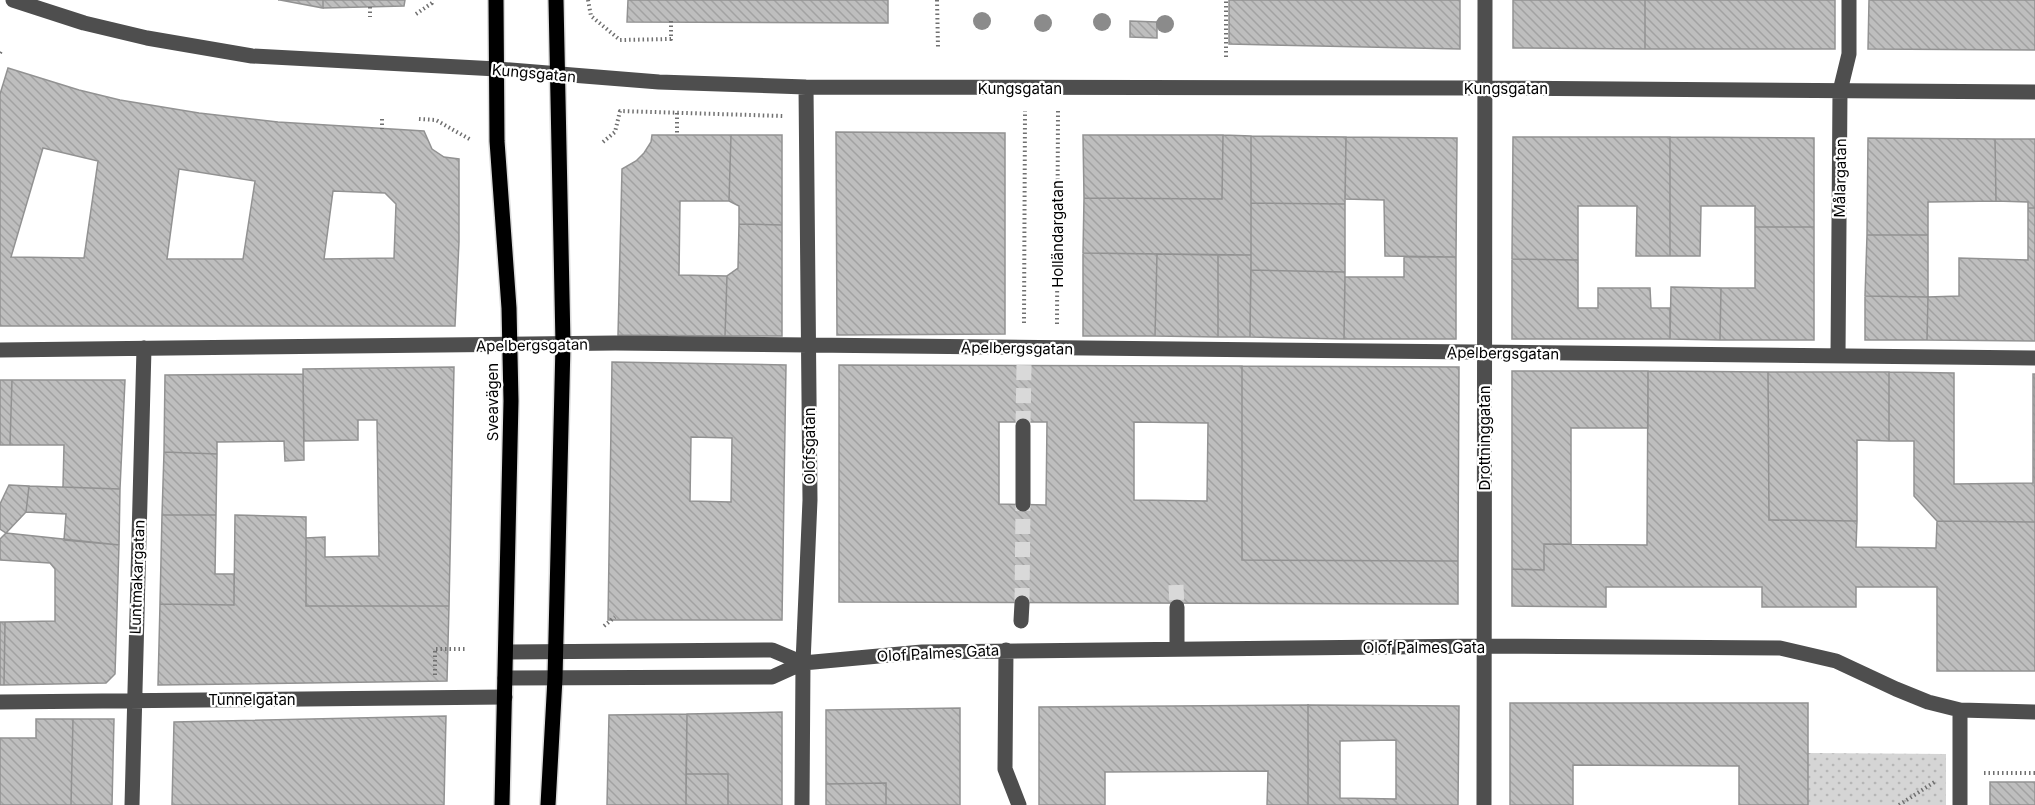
<svg xmlns="http://www.w3.org/2000/svg" width="2035" height="805" viewBox="0 0 2035 805" font-family="Inter,sans-serif">
	<defs>
		<pattern id="park-dots" width="8" height="8" patternUnits="userSpaceOnUse" patternTransform="scale(1.5)"><rect width="8" height="8" fill="#d5d5d5"/><path d="M2 2h.1M6 6h.1" fill="none" stroke="#b5b5b5" stroke-width="1.8" stroke-linecap="round"/></pattern>
		<pattern id="building-back-hatch" width="6" height="6" patternUnits="userSpaceOnUse" patternTransform="scale(1.5)"><rect width="6" height="6" fill="#bebebe"/><path d="M-1 5l2 2M0 0l6 6M5-1l2 2" fill="none" stroke="#a2a2a2"/></pattern>
	</defs>
	<rect width="100%" height="100%" fill="#fff"/>
	<path fill="url(#park-dots)" d="M1808 753 1946 754V805H1808Z"/>
	<path fill="url(#building-back-hatch)" stroke="#929292" stroke-width="1.5" fill-rule="evenodd" d="M278 0H323V8L280 0Z
		M323 0H405L404 6 323 8Z
		M628 0H888V23L627 22Z
		M1229 0H1460V49L1229 44Z
		M1513 0H1645V49L1513 48Z
		M1645 0H1835V49H1645Z
		M1869 0H2035V50L1868 49Z
		M1130 21 1157 22V38L1130 37Z
		M8 68 79 90 120 100 199 113 278 122 424 131 432 149 444 157 459 159V242L455 326H0V94ZM43 148 98 161 84 258 11 257ZM179 169 255 181 243 259H167ZM333 191 385 193 396 204 394 258 324 259Z
		M836 132 1005 133V334L837 335Z
		M652 135H731L729 201H680L679 275 727 276 725 336 618 335 622 169 636 161 644 153 651 142Z
		M731 135H782V225L739 224V206L729 201Z
		M1083 135H1223L1222 199 1084 198Z
		M1223 135 1251 136V255L1083 253 1084 198 1222 199Z
		M1251 136 1346 137 1345 204 1251 203Z
		M1346 137 1457 138 1456 257 1385 256 1384 200 1345 199Z
		M1513 137H1670V256H1636L1637 206H1578V260L1512 259Z
		M1670 137 1814 138V227H1755V206H1701L1700 256H1670Z
		M1868 138 1995 139 1996 201 1928 202V235H1867Z
		M1995 139H2035V208H2028V202L1996 201Z
		M1251 203 1345 204V272L1251 270Z
		M2028 208H2035V341L1927 340 1928 297 1959 296V258L2028 260Z
		M739 224 782 225V336H725L727 276 738 268Z
		M1755 227H1814V340H1720L1721 288H1755Z
		M1867 235H1928V297L1865 296Z
		M1083 253 1157 254 1155 336H1083Z
		M1157 254 1218 255V337L1155 336Z
		M1218 255H1251L1250 337H1218Z
		M1404 257H1456V339H1344L1345 277H1404Z
		M1512 259 1578 260V308H1598V288H1650L1651 308H1670V339H1512Z
		M1251 270 1345 272 1344 339 1250 337Z
		M1671 287 1721 288 1720 340 1670 339Z
		M1865 296 1928 297 1927 340H1865Z
		M612 362 786 365 782 620H608ZM691 437 732 438 731 502 690 501Z
		M839 365 1242 366V560L1458 561V604L839 602ZM999 422H1047L1046 505 999 504ZM1134 422 1208 423 1207 501 1134 500Z
		M1242 366 1459 367 1458 561 1242 560Z
		M454 367 449 606H306V538L325 537V557L379 556 377 420H358V440L304 441 303 369Z
		M1512 371H1648V428H1571V544H1544V570L1512 569Z
		M1648 371 1768 372 1769 520 1857 521 1856 547 1936 548 1937 521 2035 522V671H1937V587H1856V607H1762V587H1606V607L1512 606V569L1544 570V544L1647 545Z
		M1768 372H1889V441L1857 440V521L1769 520Z
		M1889 372 1954 373V484L2033 483V374H2035V522L1937 521 1914 496V441H1889Z
		M303 374 304 460 285 461 284 441 217 442V454L164 452 165 375Z
		M0 380H12L10 445H0Z
		M12 380H125L120 489 63 487 64 445H10Z
		M164 452 217 454 216 515H162Z
		M9 485 29 486 26 512 6 533 0 529V504Z
		M29 486 120 489 119 545 64 540 66 514 26 512Z
		M162 515H216L215 574H234V605L160 604Z
		M235 515 306 517V606H449L447 681 158 685 160 604 234 605Z
		M6 533 119 545 115 674 106 683 4 685 5 622 55 621V569L50 563 0 560V539Z
		M0 622H5L4 685H0Z
		M1510 703H1808V805H1739V766L1573 765V805H1510Z
		M1308 705 1459 706 1458 805H1308ZM1396 740V799L1340 798V741Z
		M1308 705V805H1267L1268 771 1105 772V805H1039V707Z
		M960 708V805H886V783L826 784V710Z
		M782 712V805H728V774H686L687 714Z
		M687 714 686 805H607L609 715Z
		M446 716 444 805H172L174 722Z
		M36 719H73L71 805H0V738H36Z
		M73 719H114L112 805H71Z
		M686 774H728V805H686Z
		M1990 782H2035V805H1990Z
		M886 783V805H826V784Z"/>
	<g fill="none" stroke-linecap="round" stroke-linejoin="round">
		<path stroke="#d9d9d9" stroke-width="15" stroke-dasharray="15 8" stroke-linecap="butt" d="M1023 426 1024 365
			M1176 585 1177 607
			M1022 603 1023 504"/>
		<g stroke="#dbdbdb" stroke-width="18">
			<path id="major" d="M496 0 497 141 509 308 511 401 502 805
				M548 805 555 678 563 344 556 0"/>
		</g>
		<path stroke="#707070" stroke-width="4" stroke-dasharray="1.5 3" stroke-linecap="butt" d="M588 0 591 16 620 40 671 39V21
			M937 0 938 47
			M370 7V17
			M416 14 432 3 433 0
			M0 53 1 51
			M1226 57V0
			M677 113V135
			M382 119V129
			M419 119 436 120 471 140
			M603 142 615 132 620 111 783 116
			M1024 323 1025 111
			M1057 324 1058 110
			M604 626 615 617
			M435 675V649H465
			M1984 773H2035
			M1899 805 1936 781"/>
		<path stroke="#4e4e4e" stroke-width="15" d="M13 0 84 23 147 38 252 56 497 69 659 82 806 87 1484 88 2035 92
			M0 350 615 343 2035 358
			M1838 356 1840 91 1849 54V0
			M1023 504V426
			M1177 607V649
			M1021 621 1022 603
			M1006 650 1005 769 1019 805
			M506 652 772 650 803 663
			M505 678 772 677 803 663 922 652 1484 646 1780 648 1836 661 1896 689 1928 702 1960 710 2035 712
			M0 702 505 697
			M1960 710V805
			M132 805 144 348
			M802 805 803 663 810 500 806 87
			M1484 805 1485 0"/>
		<use href="#major" stroke="#000" stroke-width="15"/>
	</g>
	<g fill="#8b8b8b">
		<circle cx="982" cy="21" r="9"/>
		<circle cx="1102" cy="22" r="9"/>
		<circle cx="1043" cy="23" r="9"/>
		<circle cx="1165" cy="24" r="9"/>
	</g>
	<g text-anchor="middle" dominant-baseline="central" stroke-width="4.5" stroke-linejoin="round" paint-order="stroke">
		<g font-size="15" fill="#000" stroke="#fff">
			<text transform="translate(534 73) rotate(5)">Kungsgatan</text>
			<text x="1020" y="88">Kungsgatan</text>
			<text x="1506" y="88">Kungsgatan</text>
			<text transform="translate(1840 178) rotate(-89)">Målargatan</text>
			<text transform="translate(1057 234) rotate(-90)">Holländargatan</text>
			<text transform="translate(532 345) rotate(-1)">Apelbergsgatan</text>
			<text transform="translate(1017 348) rotate(1)">Apelbergsgatan</text>
			<text transform="translate(1503 353) rotate(1)">Apelbergsgatan</text>
			<text transform="translate(492 402) rotate(-90)">Sveavägen</text>
			<text transform="translate(1484 438) rotate(-90)">Drottninggatan</text>
			<text transform="translate(809 446) rotate(-90)">Olofsgatan</text>
			<text transform="translate(137 577) rotate(-88)">Luntmakargatan</text>
			<text x="1424" y="647">Olof Palmes Gata</text>
			<text transform="translate(938 653) rotate(-3)">Olof Palmes Gata</text>
			<text x="252" y="699">Tunnelgatan</text>
		</g>
	</g>
</svg>
